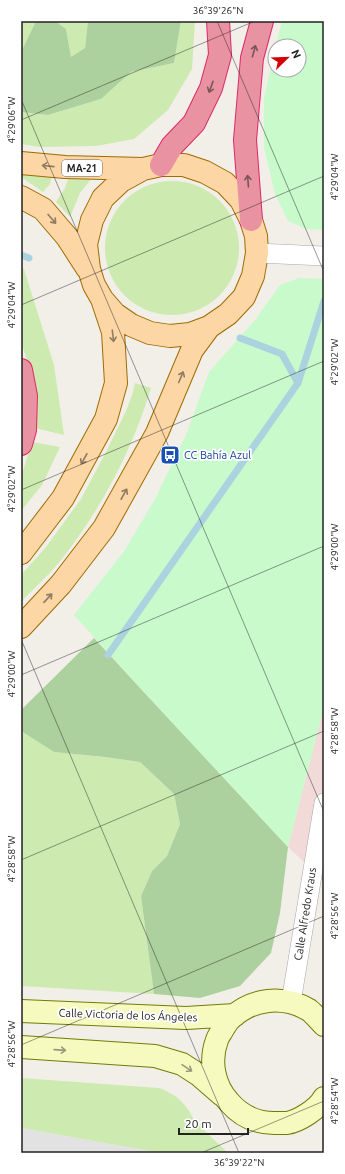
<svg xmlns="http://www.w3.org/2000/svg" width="345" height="1174" viewBox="0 0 345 1174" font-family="Ubuntu,sans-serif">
	<rect width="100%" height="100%" fill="#f2efe9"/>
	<path fill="#f2dad9" d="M324 707V881L288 847Z"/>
	<path fill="#cdebb0" d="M21 21H36L21 52Z
		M55 21H88L85 48 71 58 66 29Z
		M181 21H195L192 69 168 110 134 139 96 146 39 147 21 144V112L48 115 101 99 131 72 174 63Z
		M21 174 52 175 50 184 43 192 21 177Z
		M69 176 92 178 80 193 70 217 56 202 65 188Z
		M105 248a67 67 0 1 1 134 0a67 67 0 1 1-134 0Z
		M21 267 24 269 54 365 64 435 35 428 33 378 21 342Z
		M135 383 151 388C132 451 101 509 61 560 49 575 34 588 21 602V575L46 547 81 499 107 450 126 411 132 395Z
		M32 442 60 447 42 485 21 511V477Z
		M21 731 54 752 105 757 140 762 174 794 180 824 167 856 152 871 141 896 154 994 21 986Z
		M21 1078 159 1088C170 1092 180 1098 187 1108 190 1112 192 1117 195 1121 205 1132 217 1142 228 1153H160L21 1128Z"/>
	<path fill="#add19e" d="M36 21H55L66 29 71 57 85 48 88 21H181L174 63 131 72 101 99 48 115 21 112V52Z
		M94 638 142 690 288 847 280 913 271 953 240 986 200 998 154 994 141 896 152 871 167 856 180 824 174 794 140 762 105 757 54 752 21 731V710Z"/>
	<path fill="#c8facc" d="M282 21H324V230L306 229 288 221 275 194 264 147V98L275 49V70H299V46H276Z
		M299 278 324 279V707L288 847 142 690 74 615 125 550 155 499 186 435 209 372 255 320 280 285Z"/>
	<path fill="#e2e2e2" d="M21 1128 160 1153H21Z"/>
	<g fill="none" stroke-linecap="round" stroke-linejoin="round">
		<path stroke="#aad3df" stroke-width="7" d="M21 255 29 258
			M240 338 282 354 298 383
			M108 655 298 383 324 301"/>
		<g stroke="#a9a9a9" stroke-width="20">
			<path id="minor" d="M257 253 324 256
				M291 1002 324 803"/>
		</g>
		<g stroke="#707d05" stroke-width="24">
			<path id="secondary" d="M21 1011 186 1018 235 1015
				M324 1025C319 1020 314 1014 309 1010 283 995 252 998 230 1019 227 1022 225 1026 223 1029 221 1033 218 1036 217 1040 209 1061 214 1086 229 1102 241 1116 256 1123 274 1123 278 1123 283 1123 287 1123 299 1121 318 1109 324 1098
				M21 1047 155 1056 182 1064 199 1075 222 1095"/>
		</g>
		<g stroke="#a06b00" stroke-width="24">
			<path id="primary" d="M21 163 65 167 143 169 161 165H184L205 172 225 183 241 200 251 220 256 236 257 253 253 276 244 297 228 314 209 327 190 334 170 336 150 333 131 325 115 314 102 299 94 285 89 269 86 244 92 220 103 198 121 181 143 169
				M21 197 43 209 67 237 87 268
				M21 553 63 498 106 419 116 383 113 332 103 302
				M21 627 61 584 104 528 157 433 192 350 209 327"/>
		</g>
		<g stroke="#dc2a67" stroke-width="24">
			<path id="motorway" d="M161 165 172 146 194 123 211 88 220 55 218 21
				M251 220 245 140 252 58 262 21
				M21 370 26 396 25 430 21 444"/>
		</g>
		<use href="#minor" stroke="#fff" stroke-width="19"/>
		<use href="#secondary" stroke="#f7fabf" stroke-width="22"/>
		<use href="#primary" stroke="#fcd6a4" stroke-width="22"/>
		<use href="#motorway" stroke="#e892a2" stroke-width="22"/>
	</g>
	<defs><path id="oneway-shaft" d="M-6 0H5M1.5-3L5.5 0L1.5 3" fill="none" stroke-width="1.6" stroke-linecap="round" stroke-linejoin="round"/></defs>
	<g stroke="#7b545c">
		<use href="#oneway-shaft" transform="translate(254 51) rotate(-75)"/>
		<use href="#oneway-shaft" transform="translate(211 87) rotate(110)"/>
		<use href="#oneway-shaft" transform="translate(248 181) rotate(-94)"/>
	</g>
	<g stroke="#8f7c63">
		<use href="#oneway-shaft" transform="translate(48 166) rotate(-174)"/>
		<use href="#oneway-shaft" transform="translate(52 219) rotate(49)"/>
		<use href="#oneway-shaft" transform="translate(113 336) rotate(83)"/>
		<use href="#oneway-shaft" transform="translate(181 377) rotate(-67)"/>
		<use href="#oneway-shaft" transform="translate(84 459) rotate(119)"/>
		<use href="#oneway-shaft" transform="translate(124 494) rotate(-61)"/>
		<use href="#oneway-shaft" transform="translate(48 598) rotate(-47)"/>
	</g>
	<g stroke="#979978">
		<use href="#oneway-shaft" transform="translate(60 1050) rotate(4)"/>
		<use href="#oneway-shaft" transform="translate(187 1068) rotate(34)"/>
	</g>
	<path fill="none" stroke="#222" stroke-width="1" stroke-opacity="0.45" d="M217 21 324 272M21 99 324 812M21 120 255 21M21 305 324 176M21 490 324 361M21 639 239 1153M21 675 324 546M21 860 324 731M21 1045 324 916M201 1153 324 1101"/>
	<defs>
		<g id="bus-square" transform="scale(1)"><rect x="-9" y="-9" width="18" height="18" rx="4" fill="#1a4fb4" stroke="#fff"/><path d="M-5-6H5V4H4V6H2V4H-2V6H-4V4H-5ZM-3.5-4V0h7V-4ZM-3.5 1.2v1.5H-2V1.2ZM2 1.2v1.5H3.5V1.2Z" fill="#fff"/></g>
	</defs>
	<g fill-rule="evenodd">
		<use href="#bus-square" x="170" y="455"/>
	</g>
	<g text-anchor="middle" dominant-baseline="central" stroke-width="3.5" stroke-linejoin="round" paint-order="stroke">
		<rect fill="#fff" stroke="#646464" stroke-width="1" x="62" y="160" width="40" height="16" rx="3"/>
		<g font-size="10" font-weight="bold" fill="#222">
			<text x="82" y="168">MA-21</text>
		</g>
		<g font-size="11" fill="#164399" stroke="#fff" text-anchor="start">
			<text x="184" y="455">CC Bahía Azul</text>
		</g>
		<g font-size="11" fill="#222" stroke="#fff">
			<text transform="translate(305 914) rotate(-81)">Calle Alfredo Kraus</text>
			<text transform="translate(128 1015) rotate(2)">Calle Victoria de los Ángeles</text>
		</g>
	</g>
	<rect width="345" height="1174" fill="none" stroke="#ffffff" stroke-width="44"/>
	<g transform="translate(287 58) rotate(67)"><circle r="19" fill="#ffffff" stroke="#a7a7a7"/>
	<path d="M0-3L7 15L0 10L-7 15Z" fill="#d40000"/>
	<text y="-6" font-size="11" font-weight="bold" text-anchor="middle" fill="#222222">N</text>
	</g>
	<path d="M179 1128v6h69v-6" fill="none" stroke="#222222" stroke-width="2"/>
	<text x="185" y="1128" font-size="12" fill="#222222" stroke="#ffffff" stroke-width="3" paint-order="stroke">20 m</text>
	<rect x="22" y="22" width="301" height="1130" fill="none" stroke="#222" stroke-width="1.5"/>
	<g font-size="10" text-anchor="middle" fill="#222">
		<text x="218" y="14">36°39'26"N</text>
		<text transform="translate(11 120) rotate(-90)" y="4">4°29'06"W</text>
		<text transform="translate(334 177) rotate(-90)" y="4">4°29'04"W</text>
		<text transform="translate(11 305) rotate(-90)" y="4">4°29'04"W</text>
		<text transform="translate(334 362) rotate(-90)" y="4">4°29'02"W</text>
		<text transform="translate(11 489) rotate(-90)" y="4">4°29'02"W</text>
		<text transform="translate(334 547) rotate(-90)" y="4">4°29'00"W</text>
		<text transform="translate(11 674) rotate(-90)" y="4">4°29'00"W</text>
		<text transform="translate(334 731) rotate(-90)" y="4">4°28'58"W</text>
		<text transform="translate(11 859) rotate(-90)" y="4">4°28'58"W</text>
		<text transform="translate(334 916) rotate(-90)" y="4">4°28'56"W</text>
		<text transform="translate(11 1044) rotate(-90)" y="4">4°28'56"W</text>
		<text transform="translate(334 1101) rotate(-90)" y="4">4°28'54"W</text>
		<text x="239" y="1166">36°39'22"N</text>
	</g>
</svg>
